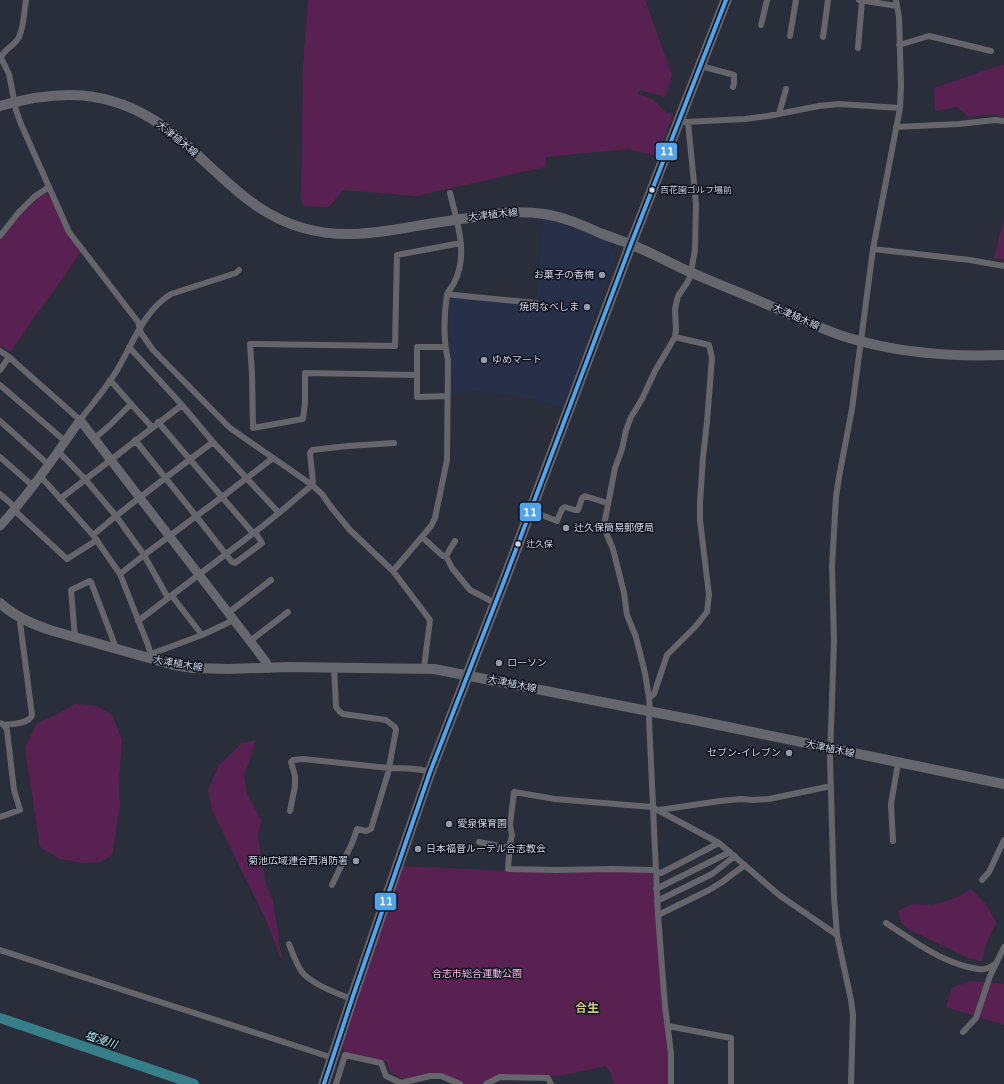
<svg xmlns="http://www.w3.org/2000/svg" width="1004" height="1084" viewBox="0 0 1004 1084" font-family="'Varela Round','Noto Sans JP',sans-serif">
	<rect width="100%" height="100%" fill="#2a2e3a"/>
	<path fill="#272f49" d="M543 218 575 228 610 242 615 261 596 312 581 360 563 408 536 400 509 395 476 391 450 394V301L454 297 536 305Z"/>
	<path fill="#592152" d="M308 0H645L672 75 665 97 640 90 638 94 652 99 667 113 673 115 657 156 628 149 546 157 545 167 416 196 343 190 329 207 304 206 301 201 303 68Z
		M1004 64V117L994 114 969 117 957 107 935 111 934 88Z
		M46 193 50 195 81 252 10 352 0 345V241L21 214 35 199Z
		M1004 219V260L994 258Z
		M75 704 97 706 112 715 122 740 119 777 120 805 112 855 101 862 84 863 60 859 40 847 25 747 37 723 58 714Z
		M256 740 244 776 247 794 261 820 258 836 265 881 273 901 282 961 266 920 212 810 208 790 219 765 242 743Z
		M401 866 556 873 610 871 652 872 663 1006 669 1053 668 1084H614L611 1074 606 1066 559 1076 499 1075 480 1084H463L442 1075 406 1080 390 1072 387 1062 344 1053 343 1042Z
		M971 889 985 903 997 923C988 937 985 945 982 962L966 957 908 929 901 922 898 911 913 904 933 905 958 897Z
		M970 981 1004 984V1025L946 1007 952 988Z"/>
	<g fill="none" stroke-linecap="round" stroke-linejoin="round">
		<path stroke="#367e88" stroke-width="10" d="M0 1018 194 1084"/>
		<path stroke="#65656b" stroke-width="6" d="M26 0C24 12 24 26 19 37 15 46 2 50 1 58L9 74 16 110 21 124 69 232 138 322 141 333 153 350 230 428 312 485 322 494 331 507 350 530 393 571 430 620 424 668
			M859 0 897 6
			M761 25 767 0
			M790 36 796 0
			M823 37 828 0
			M899 45 929 36 991 51
			M858 48 862 1
			M701 66 734 75V83L733 87
			M779 114 786 89
			M685 122 745 119 768 116 819 106 839 104 900 108
			M896 127 959 124 995 120 1004 121
			M0 236 19 212 34 197 49 187
			M873 249 970 260 1004 266
			M447 294C449 290 452 287 454 283 469 255 457 222 450 193
			M129 347 182 405 213 442 279 513
			M445 347H417V397L447 396
			M0 351 9 357 80 420C94 402 109 385 120 365 134 340 145 310 171 294L236 273 239 270
			M0 370 9 357
			M417 375 305 373V403L303 419 253 428 252 373 250 344 395 346 397 255 461 243
			M0 385 65 441
			M131 404 152 427
			M0 421 49 465
			M158 422 222 497 144 555 116 516C148 491 181 466 213 442
			M95 438 110 425 131 404 110 380
			M135 440 196 516 232 562 235 563 262 543 255 532
			M58 451 85 479 116 516 93 535
			M0 457 33 486
			M41 477 93 535 120 574 148 645 152 659
			M0 494 16 508
			M60 499 182 405
			M14 510 67 559 97 540
			M531 511 557 521 562 509 565 507 575 510H578L582 498 585 496 607 503
			M253 533 222 497 273 458
			M422 537 443 556H446L452 568 470 590 495 603
			M446 556 455 541
			M393 571 431 526 435 518 447 460 448 360C443 339 444 315 447 294L454 295 536 303
			M120 574 144 555 168 598
			M228 613 271 580
			M138 621 255 532 279 513 312 485 313 482 310 453 312 450 348 446 394 443
			M202 635 234 620
			M75 638 71 590 90 581 91 582 115 645V649
			M250 641 288 612
			M151 654 202 635 172 596
			M649 698 654 694 667 655 695 627 707 612 709 595 700 520V502L703 457 707 422 712 358 709 345 675 337
			M0 723 4 725 7 730 14 790 20 810 0 817
			M4 725C12 724 29 724 32 715L20 622 21 618
			M659 810 720 801 741 799 753 800 769 799 831 786
			M290 811 295 786V776L291 762 293 760 303 759 389 768C403 768 417 768 430 772
			M893 841 891 804 898 763
			M479 842 510 848
			M719 843 661 873 652 870 611 869 557 870 508 869 510 844 512 835 510 825 514 792 555 799 652 807 719 843 779 895 837 935
			M982 880 989 872 1004 840
			M332 885 353 841 357 829 366 831 371 829 388 773 396 730 395 727 386 720 343 714 339 711 336 707 334 667
			M656 889 730 852
			M657 901 712 874 735 856
			M658 915 709 890 722 882 745 865
			M886 923C912 940 938 960 968 967 973 968 979 970 984 969 988 969 992 966 995 964
			M289 944C293 954 296 964 302 972 311 984 338 994 352 999
			M0 950 333 1058
			M668 1026 731 1038V1084
			M963 1032 976 1018 990 976 1004 947
			M336 1084 345 1055 381 1063 386 1076 401 1083 430 1076H441L460 1084
			M486 1084 500 1077 548 1078 551 1084
			M671 1084V1053L665 1006 658 915 649 719 650 712 649 698 645 673 636 637 627 615 624 593 613 549 607 535 604 525 615 468 622 449 626 430 631 417 642 399 655 371 675 337 676 330 675 309 678 296 687 283 690 277 695 250 696 204 688 122
			M851 1084 853 1015 851 1000 837 935 834 897 830 758 834 641 832 566 836 497 839 477 852 409 873 249 900 108 901 85 899 17 896 0"/>
		<path stroke="#676870" stroke-width="9" d="M0 526C30 493 55 456 80 420L250 641 266 662 269 668"/>
		<path stroke="#66666f" stroke-width="10" d="M0 106C59 89 108 89 160 124 181 138 199 157 217 173 244 198 268 218 303 228 338 238 369 234 405 228 426 224 447 221 469 218 494 213 518 210 544 214 564 217 582 225 600 233 610 237 620 240 630 244 647 251 663 259 679 267 707 280 736 291 764 303 792 315 820 329 849 338 899 353 952 357 1004 355
			M0 603C15 617 34 625 53 631L174 665 193 668 229 669 288 667 434 669 699 721 1004 784"/>
		<path stroke="#61646d" stroke-width="11" d="M324 1084 352 999 430 772 506 576 631 244 726 0"/>
		<g stroke="#10131e" stroke-width="7">
			<path id="bus-1" d="M324 1084 352 999 430 772 506 576 631 244 726 0"/>
		</g>
		<use href="#bus-1" stroke="#53a3e8" stroke-width="4"/>
	</g>
	<g fill="#d0d5e5" stroke="#10131e" stroke-width="1.5">
		<circle cx="652" cy="190" r="3.5"/>
		<circle cx="518" cy="544" r="3.5"/>
	</g>
	<g fill="#969ba9" stroke="#10131e" stroke-width="1.5">
		<circle cx="602" cy="275" r="4"/>
		<circle cx="587" cy="307" r="4"/>
		<circle cx="484" cy="360" r="4"/>
		<circle cx="566" cy="528" r="4"/>
		<circle cx="499" cy="663" r="4"/>
		<circle cx="789" cy="753" r="4"/>
		<circle cx="449" cy="824" r="4"/>
		<circle cx="418" cy="849" r="4"/>
		<circle cx="356" cy="861" r="4"/>
	</g>
	<g text-anchor="middle" dominant-baseline="central" stroke-width="3" stroke-linejoin="round" paint-order="stroke">
		<g font-size="9" fill="#d0d5e5" stroke="#10131e" text-anchor="start">
			<text x="660" y="190">百花園ゴルフ場前</text>
			<text x="526" y="544">辻久保</text>
		</g>
		<g font-size="10" fill="#d0d5e5" stroke="#10131e">
			<text transform="translate(177 139) rotate(39)">大津植木線</text>
			<text transform="translate(493 215) rotate(-6)">大津植木線</text>
			<text transform="translate(796 317) rotate(24)">大津植木線</text>
			<text transform="translate(178 664) rotate(10)">大津植木線</text>
			<text transform="translate(512 684) rotate(12)">大津植木線</text>
			<text transform="translate(830 749) rotate(12)">大津植木線</text>
		</g>
		<g font-size="10" fill="#d0d5e5" stroke="#10131e" text-anchor="start">
			<text x="594" y="275" text-anchor="end">お菓子の香梅</text>
			<text x="579" y="307" text-anchor="end">焼肉なべしま</text>
			<text x="492" y="360">ゆめマート</text>
			<text x="574" y="528">辻久保簡易郵便局</text>
			<text x="507" y="663">ローソン</text>
			<text x="781" y="753" text-anchor="end">セブン-イレブン</text>
			<text x="457" y="824">愛泉保育園</text>
			<text x="426" y="849">日本福音ルーテル合志教会</text>
			<text x="348" y="861" text-anchor="end">菊池広域連合西消防署</text>
		</g>
		<g font-size="10" fill="#febef0" stroke="#10131e">
			<text x="477" y="974">合志市総合運動公園</text>
		</g>
		<g font-size="11" font-style="italic" fill="#b2f1f9" stroke="#10131e">
			<text transform="translate(101 1040) rotate(19)">塩浸川</text>
		</g>
		<g font-size="12" font-weight="bold" fill="#cacd7f" stroke="#10131e">
			<text x="587" y="1008">合生</text>
		</g>
	</g>
	<g stroke="#10131e" stroke-width="1.5">
		<rect x="655" y="142" width="23" height="19" rx="4" fill="#53a3e8"/>
		<rect x="519" y="502" width="23" height="20" rx="4" fill="#53a3e8"/>
		<rect x="374" y="892" width="23" height="19" rx="4" fill="#53a3e8"/>
	</g>
	<g font-size="11" text-anchor="middle" font-weight="bold" fill="#fff">
		<text x="667" y="155">11</text>
		<text x="530" y="516">11</text>
		<text x="386" y="905">11</text>
	</g>
</svg>
